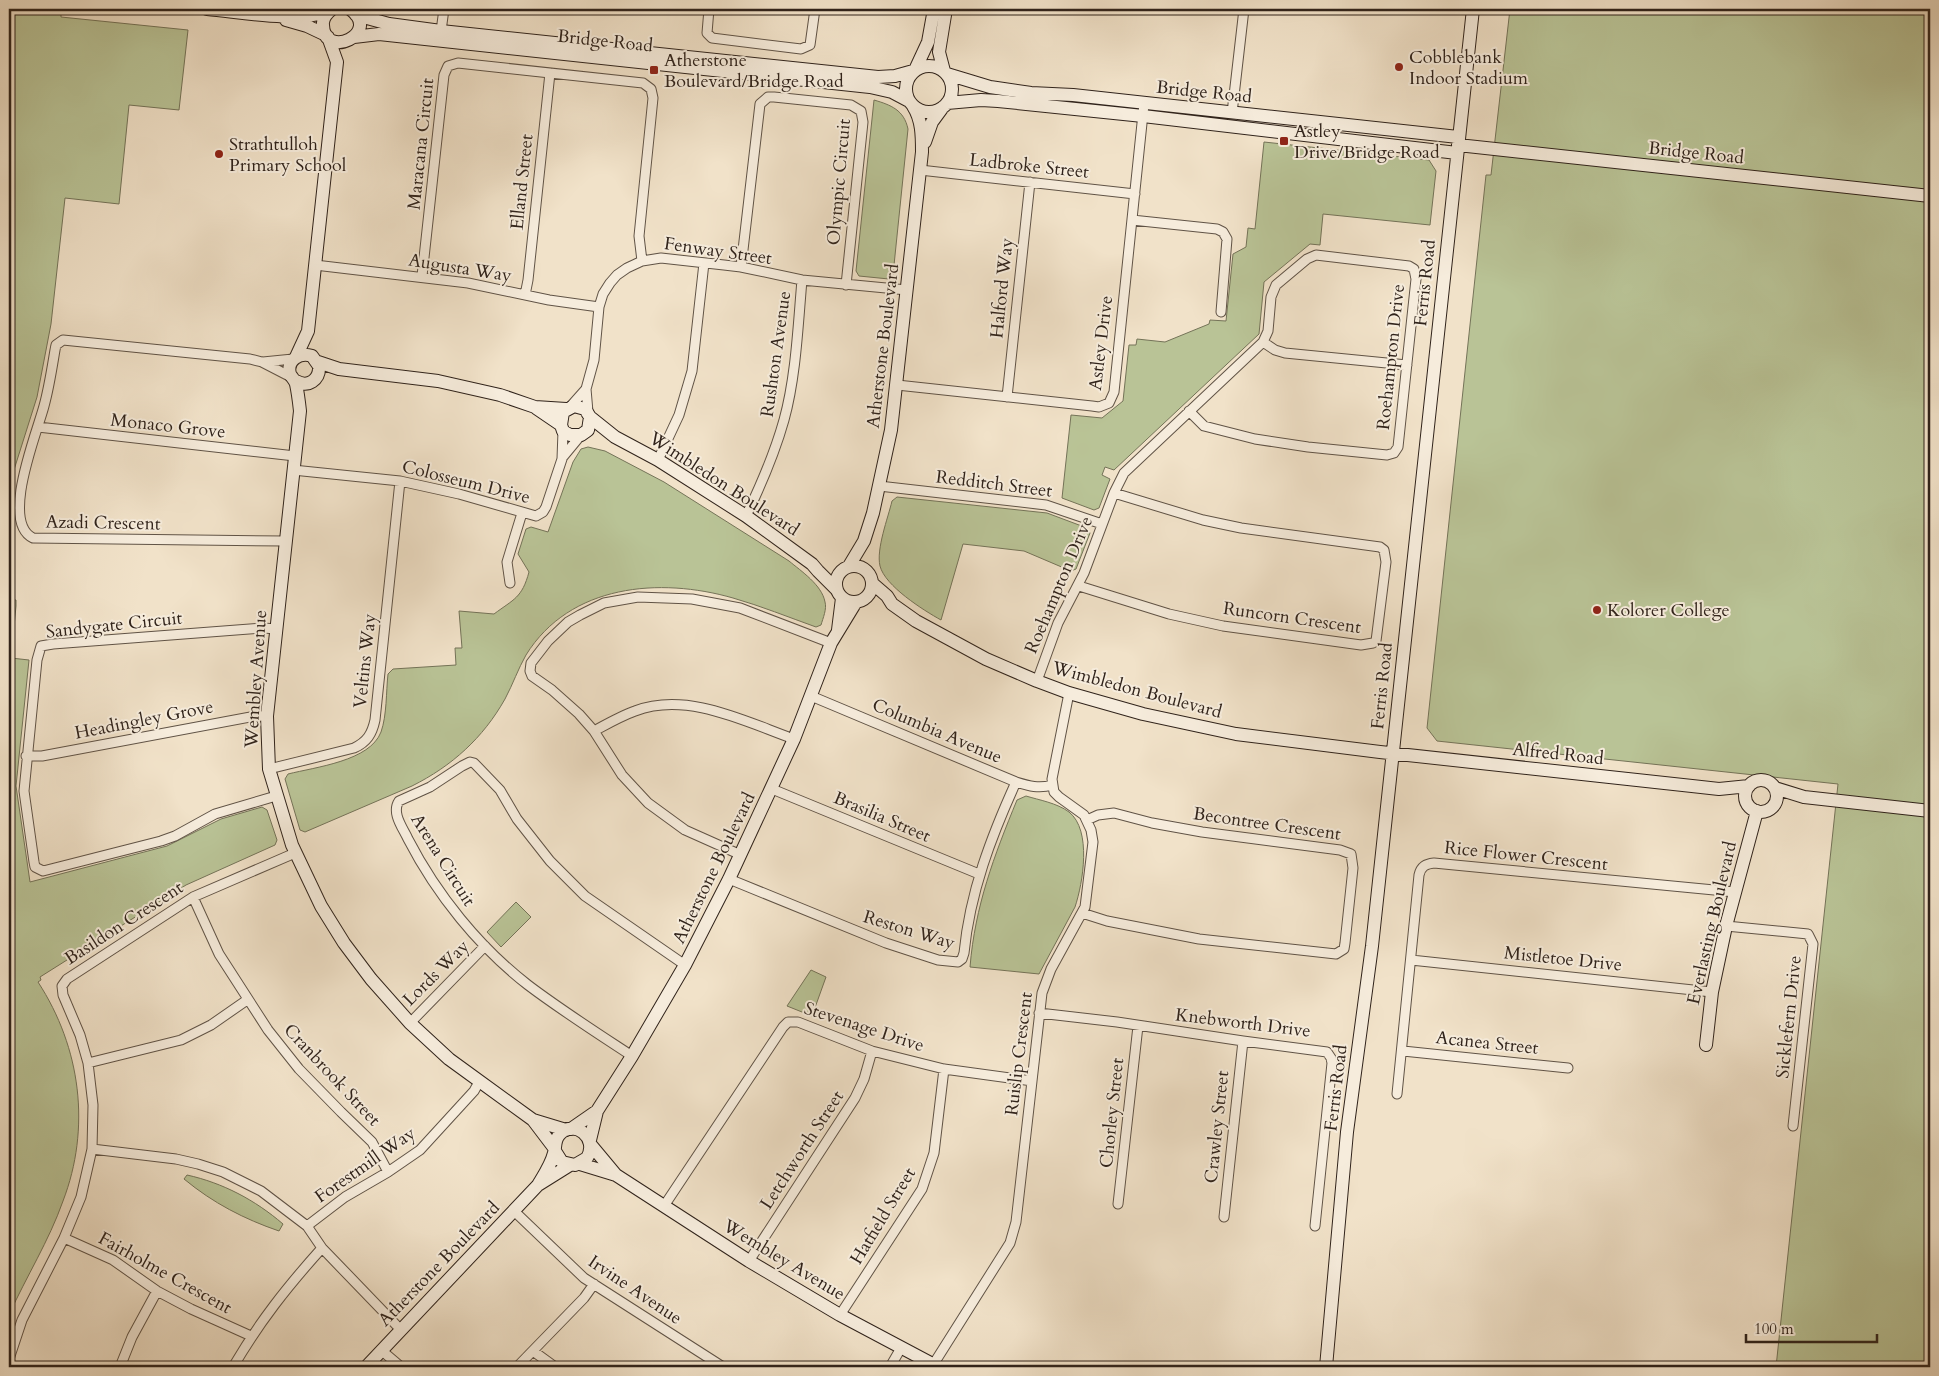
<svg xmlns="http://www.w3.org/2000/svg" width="1939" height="1376" viewBox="0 0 1939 1376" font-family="Cardo,serif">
	<rect width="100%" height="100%" fill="#f1e2c9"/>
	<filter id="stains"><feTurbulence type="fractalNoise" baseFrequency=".004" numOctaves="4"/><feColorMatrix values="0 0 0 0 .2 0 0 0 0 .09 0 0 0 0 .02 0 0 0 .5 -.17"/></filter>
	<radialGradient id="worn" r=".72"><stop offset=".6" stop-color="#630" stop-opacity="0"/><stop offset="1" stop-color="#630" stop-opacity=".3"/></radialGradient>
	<path fill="#b9c396" stroke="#747358" d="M9 9H61V17L188 30 179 110 129 105 119 204 65 198 51 324 37 397 13 473 9 531Z
		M1510 9H1930V1367H1776L1838 784 1437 741 1427 728 1486 175H1491Z
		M874 100C891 105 904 110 908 129L893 275 889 279 859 276 856 271Z
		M1264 142 1429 160 1436 171 1430 225 1323 214 1320 245 1310 244 1264 282 1259 334 1114 470 1105 467 1102 475 1110 479 1099 508 1094 510 1062 498 1071 415 1102 418 1123 401 1129 345H1136L1137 339 1165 342 1209 324 1210 320 1226 321 1233 254 1246 247 1248 228 1255 229Z
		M588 447 605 451 664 482 789 561C801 571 822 585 825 602 827 609 823 618 821 625L816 627C788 617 761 606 733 598 660 577 570 584 526 655 518 669 513 684 505 699 483 738 452 766 412 786L305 832 300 830 285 779 288 774C316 767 370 761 381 732 387 715 386 692 388 674L393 669 456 665 455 648H462L459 611 494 614C514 599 522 598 529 572L518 554 526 529 531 527 548 532 573 462 581 449Z
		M897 497 1047 513 1087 528 1090 533 1076 569 1071 571 1024 551 963 544 941 620C923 610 885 586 880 566 876 549 888 518 892 501Z
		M9 599 16 600V606L11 658 29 660 16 786 30 882 167 846 221 819 262 807 267 810 277 840 275 845 186 885 40 977 41 980 38 982C81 1048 91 1128 63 1201 49 1241 26 1277 9 1315Z
		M1026 796C1039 800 1057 803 1069 812 1092 830 1083 883 1075 907L1039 974 970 967C975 906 994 856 1017 800Z
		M516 902 531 917 501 947 487 932Z
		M811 970 826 977 812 1016 787 1006Z
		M187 1175C223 1183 255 1200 283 1224L279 1231C244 1219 213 1203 184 1179Z"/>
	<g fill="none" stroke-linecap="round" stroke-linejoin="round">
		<g stroke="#605346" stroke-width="11">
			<path id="street" d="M709 9 707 33 712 38 801 49 810 45 815 9
				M441 31 444 9
				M1232 113 1244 9
				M920 170 1135 194
				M1132 220 1217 229 1223 232 1227 239 1221 312
				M315 265 468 283 549 300 599 307
				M741 267 760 104 768 97H774L851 105 861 111 863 122 846 285
				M422 276 444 75 448 66 458 63 643 83 651 89 653 98 639 236 642 261
				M525 295 528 280 550 73
				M1263 342 1275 350 1285 353 1407 365
				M263 362 293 359
				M897 385 1092 406 1099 407 1109 403 1114 392 1144 104
				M1007 397 1030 182
				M570 407 586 389
				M588 412 586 389 594 360 599 307 603 294 610 283 617 275 627 268 642 261 661 258 724 265 741 267 802 280 907 290
				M38 427 295 456
				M562 458 581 435
				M658 460 679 415 692 371 704 263
				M293 470 400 481 459 494 536 516 543 512 546 507 562 459 563 431
				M879 486 1046 505 1102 524
				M746 516C761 485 775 452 784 420 796 377 798 325 802 280
				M285 541 33 538C0 522 37 433 44 406 49 388 52 368 55 350L56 345 63 340 250 359 262 362 293 378
				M510 583 507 562 522 513
				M1079 586 1169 614 1223 626 1361 645 1373 643 1376 641 1386 562 1384 550 1380 547 1241 528 1203 520 1114 493
				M1037 681 1058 623 1084 573 1114 493 1124 473 1263 342 1268 331 1271 297 1276 285 1307 259 1316 255 1409 266 1414 269 1416 279 1398 447 1394 453 1387 455 1308 447 1255 439 1204 426 1189 411
				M811 696 1016 782C1029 786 1039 789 1052 785
				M594 731C607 724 621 716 635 711 687 691 746 722 794 739
				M26 756H42L256 716H267
				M269 769 354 748C367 742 372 734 375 720L400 481
				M772 789 979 874
				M276 796 215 814 175 836 161 841 43 871 35 867 34 862 24 791 37 660 41 646 53 644 264 628 276 629
				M741 855 685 830 648 803 622 775 594 731 579 714 552 690 532 676 530 671 531 663 548 641 568 622 580 615 604 603 638 597 692 599 740 608 831 643
				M729 879 886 943 938 960 958 962 962 959 964 953C970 892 991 837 1016 782
				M193 897 219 954 268 1030 299 1069 341 1112 372 1142 388 1172
				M1082 913 1107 921 1199 939 1336 954 1344 949 1345 943 1353 868 1351 854 1340 850 1202 832 1152 823 1114 813 1098 815 1087 820
				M1726 926 1808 934 1813 944 1793 1126
				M1411 960 1712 992
				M1039 1013 1117 1022 1243 1041 1327 1052 1331 1058 1332 1063 1315 1226
				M410 1023 485 946
				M1403 1051 1568 1068
				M632 1056C597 1033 561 1010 528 985 479 947 437 895 408 839 403 828 391 813 399 801L430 787 462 766 470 762 474 763 500 790 517 819 550 861 585 896 685 965
				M88 1063 181 1040 211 1025 247 1000
				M1397 1094 1419 875C1421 866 1426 864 1434 863L1735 892
				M92 1149 176 1159 198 1164 223 1172 261 1191 307 1226 322 1248 401 1330
				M1118 1204 1138 1026
				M664 1206 783 1027 788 1022H798L872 1051 944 1069 1032 1081
				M514 1211 584 1278 723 1367
				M1224 1217 1243 1041
				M307 1226 345 1197 388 1172 420 1150 474 1091 479 1082
				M64 1238 113 1260 157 1291 191 1309 251 1336
				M749 1261 855 1098 864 1079 872 1051
				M840 1315 922 1189 934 1153 944 1069
				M381 1350 401 1367
				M533 1351 555 1367
				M9 1359 22 1320 64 1238 81 1197 92 1149 93 1105 88 1063 80 1035 63 995 62 986 67 979 193 897 295 853
				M933 1365 1010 1243 1016 1222 1042 993 1051 969 1085 907 1093 842 1091 830 1084 815 1059 797 1054 792 1052 779 1069 693
				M120 1367 132 1337 157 1291
				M233 1367C260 1321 287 1287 322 1248
				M517 1367 584 1298 594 1284
				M890 1367 901 1348"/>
		</g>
		<g stroke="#30231b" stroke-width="14">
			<path id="secondary" d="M207 9C242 12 296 23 329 11
				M332 9C327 13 322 18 323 25 324 61 383 33 350 9
				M356 15 389 24 441 31 878 77 895 76 913 71
				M286 20 307 26 326 35
				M354 37 379 34 870 87 892 92 909 101
				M906 89a23 23 0 1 1 46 0a23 23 0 1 1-46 0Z
				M915 70 928 42 934 9
				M944 71 939 52 946 9
				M947 74 990 87 1031 93 1073 95 1458 137
				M947 103 981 100 998 101 1143 116 1457 153
				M925 142 932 122 943 107
				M1458 145 1930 196
				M296 357 308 331 337 62 328 37
				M318 362 339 369 438 381 500 395 535 407 566 409
				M296 381C308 388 320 380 319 366L312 356C300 352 286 360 290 374 292 378 295 380 296 384 298 393 299 402 300 411L267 716 269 769 292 845 321 906 344 943 371 979 410 1023 449 1059 533 1120 566 1130
				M536 408 561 425 563 431 570 435H581L588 430 590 417 585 409 574 406 563 412 561 425
				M590 417 615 437 658 460 746 516 812 564 818 571 836 589
				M836 584a18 18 0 1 1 36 0a18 18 0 1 1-36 0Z
				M849 566 864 541 873 513 891 430 922 152C922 136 922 120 913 106
				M872 583 887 596 892 604 916 621 986 659 1037 681 1069 693 1143 714 1236 734 1380 752 1692 786 1719 789 1749 786
				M838 630 842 598
				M1745 796a16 16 0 1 1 32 0a16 16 0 1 1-32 0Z
				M1775 788 1804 797 1930 811
				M1706 1045 1712 992 1726 926 1757 811
				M533 1120 555 1149
				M571 1129 597 1111
				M590 1140 597 1111 632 1056 685 965 729 879 794 739 831 643 856 602
				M591 1145 616 1175
				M580 1164 616 1175 749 1261 840 1315 938 1367
				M538 1185 570 1165
				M366 1367 538 1185C544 1175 551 1165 554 1153 556 1147 554 1141 559 1135 574 1118 599 1138 587 1158L575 1165 562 1162 555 1151
				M1326 1367 1347 1132 1372 946 1473 9"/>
		</g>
		<use href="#street" stroke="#f6ecdc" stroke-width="9"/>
		<use href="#secondary" stroke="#f6ecdc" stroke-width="12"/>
	</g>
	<g fill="#8f2418" stroke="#f6ecdc" stroke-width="2">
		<circle cx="1399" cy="67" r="5"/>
		<rect x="649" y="65" width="10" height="10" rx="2.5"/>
		<rect x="1279" y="136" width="10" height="10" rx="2.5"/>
		<circle cx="219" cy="154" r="5"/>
		<circle cx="1597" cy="610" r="5"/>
	</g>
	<g text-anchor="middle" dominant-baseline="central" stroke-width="4" stroke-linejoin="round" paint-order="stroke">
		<g font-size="18" fill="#30231b" stroke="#f6ecdc">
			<text transform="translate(605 41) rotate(6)">Bridge Road</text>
			<text transform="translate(1204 92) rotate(6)">Bridge Road</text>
			<text transform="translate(421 144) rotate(-84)">Maracana Circuit</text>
			<text transform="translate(1696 153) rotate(6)">Bridge Road</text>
			<text transform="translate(1029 166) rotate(6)">Ladbroke Street</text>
			<text transform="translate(522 182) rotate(-84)">Elland Street</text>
			<text transform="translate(839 182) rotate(-85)">Olympic Circuit</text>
			<text transform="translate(718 251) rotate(8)">Fenway Street</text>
			<text transform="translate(460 268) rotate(9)">Augusta Way</text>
			<text transform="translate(1425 283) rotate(-84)">Ferris Road</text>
			<text transform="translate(1002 288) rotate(-84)">Halford Way</text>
			<text transform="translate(1101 343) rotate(-83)">Astley Drive</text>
			<text transform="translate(883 346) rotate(-83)">Atherstone Boulevard</text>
			<text transform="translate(776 354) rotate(-82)">Rushton Avenue</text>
			<text transform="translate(1391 357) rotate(-84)">Roehampton Drive</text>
			<text transform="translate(168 426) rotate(6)">Monaco Grove</text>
			<text transform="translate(466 482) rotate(14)">Colosseum Drive</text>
			<text transform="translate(724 484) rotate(33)">Wimbledon Boulevard</text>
			<text transform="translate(994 484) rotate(7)">Redditch Street</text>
			<text transform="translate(103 523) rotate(1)">Azadi Crescent</text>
			<text transform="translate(1059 585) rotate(-67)">Roehampton Drive</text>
			<text transform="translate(1292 618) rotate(8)">Runcorn Crescent</text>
			<text transform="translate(114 625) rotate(-6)">Sandygate Circuit</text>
			<text transform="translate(365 661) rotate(-84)">Veltins Way</text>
			<text transform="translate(256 679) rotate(-86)">Wembley Avenue</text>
			<text transform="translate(1382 686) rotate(-84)">Ferris Road</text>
			<text transform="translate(1137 690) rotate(15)">Wimbledon Boulevard</text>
			<text transform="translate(144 720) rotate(-11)">Headingley Grove</text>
			<text transform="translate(937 731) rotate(23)">Columbia Avenue</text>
			<text transform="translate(1558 754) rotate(6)">Alfred Road</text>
			<text transform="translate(882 817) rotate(23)">Brasilia Street</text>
			<text transform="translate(1267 824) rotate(8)">Becontree Crescent</text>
			<text transform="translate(1526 856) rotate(6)">Rice Flower Crescent</text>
			<text transform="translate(443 860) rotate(58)">Arena Circuit</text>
			<text transform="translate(714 868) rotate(-64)">Atherstone Boulevard</text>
			<text transform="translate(124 923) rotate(-33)">Basildon Crescent</text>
			<text transform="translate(1712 923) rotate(-77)">Everlasting Boulevard</text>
			<text transform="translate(909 930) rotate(17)">Reston Way</text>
			<text transform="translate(1563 959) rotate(6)">Mistletoe Drive</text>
			<text transform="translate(436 973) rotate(-45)">Lords Way</text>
			<text transform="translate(1789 1017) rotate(-84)">Sicklefern Drive</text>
			<text transform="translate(1243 1023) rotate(7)">Knebworth Drive</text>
			<text transform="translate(864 1027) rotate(18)">Stevenage Drive</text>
			<text transform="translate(1487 1043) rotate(6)">Acanea Street</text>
			<text transform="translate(1019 1054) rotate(-83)">Ruislip Crescent</text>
			<text transform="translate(332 1075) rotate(47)">Cranbrook Street</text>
			<text transform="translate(1336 1088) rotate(-83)">Ferris Road</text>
			<text transform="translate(1112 1113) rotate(-84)">Chorley Street</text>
			<text transform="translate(1217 1127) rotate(-84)">Crawley Street</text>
			<text transform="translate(802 1150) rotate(-57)">Letchworth Street</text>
			<text transform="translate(365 1165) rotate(-35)">Forestmill Way</text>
			<text transform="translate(883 1216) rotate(-59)">Hatfield Street</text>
			<text transform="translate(784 1260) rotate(31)">Wembley Avenue</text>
			<text transform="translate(439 1264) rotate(-46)">Atherstone Boulevard</text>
			<text transform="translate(165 1273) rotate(29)">Fairholme Crescent</text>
			<text transform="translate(635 1290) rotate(34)">Irvine Avenue</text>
		</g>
		<g font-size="18" fill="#30231b" stroke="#f6ecdc" text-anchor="start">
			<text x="1409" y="57">Cobblebank<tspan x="1409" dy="21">Indoor Stadium</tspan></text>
			<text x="664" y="60">Atherstone<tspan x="664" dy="21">Boulevard/Bridge Road</tspan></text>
			<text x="1294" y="131">Astley<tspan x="1294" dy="21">Drive/Bridge Road</tspan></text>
			<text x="229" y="144">Strathtulloh<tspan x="229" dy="21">Primary School</tspan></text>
			<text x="1607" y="610">Kolorer College</text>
		</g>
	</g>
	<rect width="1939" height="1376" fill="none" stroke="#f1e2c9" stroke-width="30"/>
	<rect x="10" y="10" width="1919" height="1356" fill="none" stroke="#30231b" stroke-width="2.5"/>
	<rect x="15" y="15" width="1909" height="1346" fill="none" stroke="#30231b"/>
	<path d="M1746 1334v8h131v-8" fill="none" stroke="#30231b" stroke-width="2.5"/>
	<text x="1754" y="1334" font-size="15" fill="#30231b" stroke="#f6ecdc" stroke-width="4" paint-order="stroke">100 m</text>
	<rect width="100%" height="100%" filter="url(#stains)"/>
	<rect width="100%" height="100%" fill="url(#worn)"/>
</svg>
